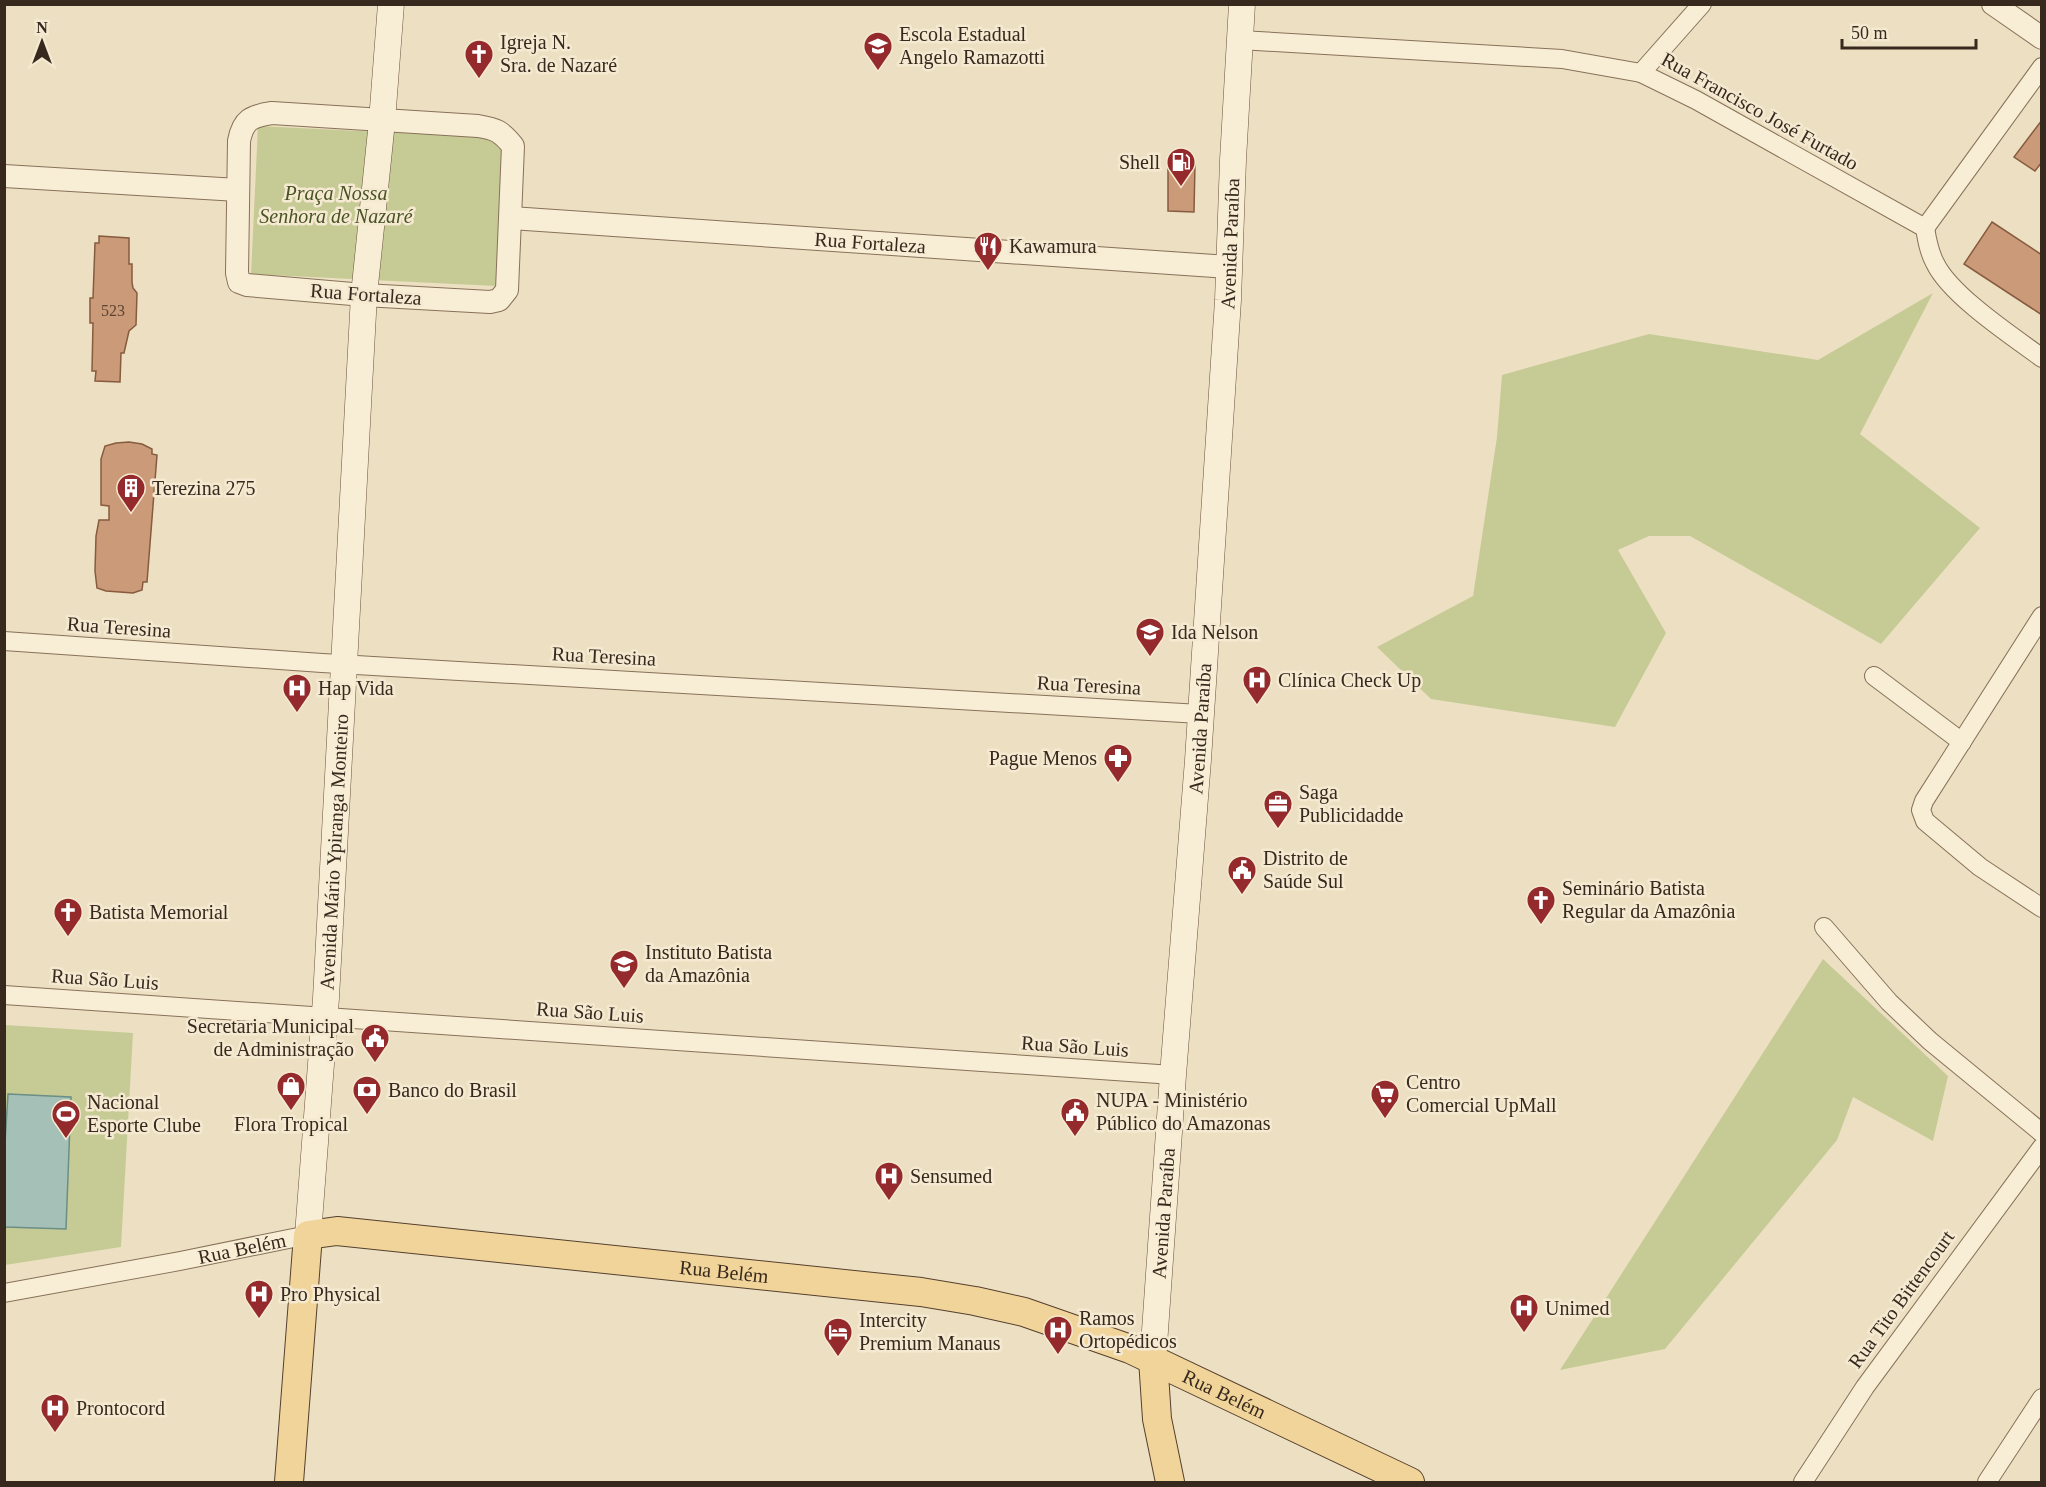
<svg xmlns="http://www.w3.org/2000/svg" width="2046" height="1487" viewBox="0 0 2046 1487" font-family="'Times New Roman',serif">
	<rect width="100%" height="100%" fill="#ede0c2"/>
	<path fill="#c6cb96" d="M258 126 503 138 496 286 251 274Z
		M1933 293 1860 434 1980 528 1881 644 1690 536H1649L1618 550 1666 633 1615 727 1431 699 1377 647 1473 596 1497 437 1502 375 1649 334 1818 360Z
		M1823 959 1948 1076 1933 1141 1853 1097 1837 1140 1665 1349 1560 1370Z
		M5 1025 133 1033 121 1247 5 1265Z"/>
	<path fill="#a4c0b7" stroke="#6b8e85" stroke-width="1.5" d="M8 1094 71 1097 66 1229 5 1227 4 1159Z"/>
	<path fill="#cb9a78" stroke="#865b3f" stroke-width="1.5" d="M2042 120V162L2035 171 2014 157Z
		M1168 164H1195L1194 212 1168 211Z
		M1992 222 2042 255V315L1964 264Z
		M99 236 129 238V264H132V282L133 288 137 293 136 325 129 331 124 353H121L120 382 95 381 96 371H92L93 323H90V298H93L95 243H99Z
		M129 442 142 444 152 449V454L157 455 147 582H143L142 590 133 593 106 591 97 588 95 571 96 536 99 520H109V506L101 505V459L105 446 116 443Z"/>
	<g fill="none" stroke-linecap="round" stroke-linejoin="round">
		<g stroke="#877159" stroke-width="20">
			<g id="minor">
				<path d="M1240 40 1562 59 1641 73 1696 100 1925 228C1927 240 1929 252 1935 263 1950 295 2012 336 2042 358"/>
				<path d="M1641 73 1702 4"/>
				<path d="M1925 228 2042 67"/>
				<path d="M2042 616 1924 801 1921 810 1925 821 1980 867 2042 908"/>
				<path d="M4 641 322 663 1200 714"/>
				<path d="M1874 676 1962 742"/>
				<path d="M1824 927 1889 1002 1930 1041 2042 1133"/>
				<path d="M4 995 1173 1075"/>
				<path id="s1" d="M4 1293 180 1261 308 1235"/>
				<path d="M1803 1482 1865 1387 2042 1147"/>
				<path d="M1987 1482 2042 1398"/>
			</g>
		</g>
		<g stroke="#877159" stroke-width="24">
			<g id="tertiary">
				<path d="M1993 4 2042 38"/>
				<path d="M272 113 478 126C496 129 501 131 513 146L507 290 499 300 490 302 364 295 247 285 239 282 237 273 239 141C243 120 251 116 272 113Z"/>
				<path d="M4 176 238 190"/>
				<path id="s2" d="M511 218 1229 267"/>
			</g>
		</g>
		<g stroke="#69523d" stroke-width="27">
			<g id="secondary">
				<path id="s3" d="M308 1235 326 998 364 295 382 121 391 4"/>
				<path id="s4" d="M1153 1359 1173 1075 1198 760 1228 300 1233 160 1242 4"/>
			</g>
		</g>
		<g stroke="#553f2e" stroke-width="30">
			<g id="primary">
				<path d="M1153 1359 1157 1419 1170 1482"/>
				<path id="s5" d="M289 1482 308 1235 337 1231 921 1292 975 1301 1024 1312 1130 1349 1410 1482"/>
			</g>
		</g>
		<use href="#minor" stroke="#f8edd5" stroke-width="18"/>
		<use href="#tertiary" stroke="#f8edd5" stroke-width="22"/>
		<use href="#secondary" stroke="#f8edd5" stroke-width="26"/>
		<use href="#primary" stroke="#f1d49a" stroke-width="28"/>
	</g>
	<defs>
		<g id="school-pin" transform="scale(1.5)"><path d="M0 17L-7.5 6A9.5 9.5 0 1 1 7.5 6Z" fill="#952a2c" stroke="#f5ead1"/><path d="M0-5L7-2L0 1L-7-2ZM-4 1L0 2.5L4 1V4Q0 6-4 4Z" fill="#fff"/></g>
		<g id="church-pin" transform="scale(1.5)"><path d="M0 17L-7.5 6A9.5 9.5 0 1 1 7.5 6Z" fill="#952a2c" stroke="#f5ead1"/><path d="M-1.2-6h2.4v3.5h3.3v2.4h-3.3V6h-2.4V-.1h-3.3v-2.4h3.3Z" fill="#fff"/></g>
		<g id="fuel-pin" transform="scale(1.5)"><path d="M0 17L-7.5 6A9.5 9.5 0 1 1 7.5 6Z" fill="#952a2c" stroke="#f5ead1"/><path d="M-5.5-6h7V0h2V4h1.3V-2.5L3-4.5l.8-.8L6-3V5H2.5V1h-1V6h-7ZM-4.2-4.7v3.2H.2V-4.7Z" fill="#fff"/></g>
		<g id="restaurant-pin" transform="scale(1.5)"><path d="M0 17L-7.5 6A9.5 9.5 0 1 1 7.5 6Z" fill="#952a2c" stroke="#f5ead1"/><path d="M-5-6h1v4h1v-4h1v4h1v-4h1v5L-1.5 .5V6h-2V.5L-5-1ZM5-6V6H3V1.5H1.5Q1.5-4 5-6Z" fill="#fff"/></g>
		<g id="building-pin" transform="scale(1.5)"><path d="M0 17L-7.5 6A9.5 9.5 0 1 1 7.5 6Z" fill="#952a2c" stroke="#f5ead1"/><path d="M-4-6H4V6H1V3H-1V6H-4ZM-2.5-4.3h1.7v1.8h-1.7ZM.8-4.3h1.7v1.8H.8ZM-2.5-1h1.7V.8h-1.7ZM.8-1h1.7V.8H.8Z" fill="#fff"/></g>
		<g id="hospital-pin" transform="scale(1.5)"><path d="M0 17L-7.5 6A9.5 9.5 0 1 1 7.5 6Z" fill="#952a2c" stroke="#f5ead1"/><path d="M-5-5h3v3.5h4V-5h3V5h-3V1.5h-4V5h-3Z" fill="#fff"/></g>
		<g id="pharmacy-pin" transform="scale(1.5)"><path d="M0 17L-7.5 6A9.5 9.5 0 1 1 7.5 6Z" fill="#952a2c" stroke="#f5ead1"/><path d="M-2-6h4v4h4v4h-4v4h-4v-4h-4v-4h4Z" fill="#fff"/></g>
		<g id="office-pin" transform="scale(1.5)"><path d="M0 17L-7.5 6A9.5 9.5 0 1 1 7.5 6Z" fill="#952a2c" stroke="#f5ead1"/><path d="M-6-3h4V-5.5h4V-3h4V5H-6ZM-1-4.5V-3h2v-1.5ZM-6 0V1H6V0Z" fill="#fff"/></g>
		<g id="civic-pin" transform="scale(1.5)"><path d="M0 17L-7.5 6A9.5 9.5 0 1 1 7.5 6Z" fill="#952a2c" stroke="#f5ead1"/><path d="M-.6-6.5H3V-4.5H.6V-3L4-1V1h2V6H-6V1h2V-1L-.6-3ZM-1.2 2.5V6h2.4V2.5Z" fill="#fff"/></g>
		<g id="shop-pin" transform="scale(1.5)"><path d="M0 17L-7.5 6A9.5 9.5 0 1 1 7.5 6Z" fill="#952a2c" stroke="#f5ead1"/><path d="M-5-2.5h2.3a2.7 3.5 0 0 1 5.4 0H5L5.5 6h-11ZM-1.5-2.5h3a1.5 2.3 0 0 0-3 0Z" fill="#fff"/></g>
		<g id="bank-pin" transform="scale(1.5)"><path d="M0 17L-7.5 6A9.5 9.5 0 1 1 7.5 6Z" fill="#952a2c" stroke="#f5ead1"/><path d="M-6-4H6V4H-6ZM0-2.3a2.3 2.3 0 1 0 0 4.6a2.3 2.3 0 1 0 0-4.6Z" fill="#fff"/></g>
		<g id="supermarket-pin" transform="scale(1.5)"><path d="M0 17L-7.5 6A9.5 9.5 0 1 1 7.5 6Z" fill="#952a2c" stroke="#f5ead1"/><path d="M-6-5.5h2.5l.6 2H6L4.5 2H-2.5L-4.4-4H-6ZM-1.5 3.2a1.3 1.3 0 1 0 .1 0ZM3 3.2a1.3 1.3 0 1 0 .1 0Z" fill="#fff"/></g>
		<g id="stadium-pin" transform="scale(1.5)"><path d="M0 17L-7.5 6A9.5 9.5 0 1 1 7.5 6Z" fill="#952a2c" stroke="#f5ead1"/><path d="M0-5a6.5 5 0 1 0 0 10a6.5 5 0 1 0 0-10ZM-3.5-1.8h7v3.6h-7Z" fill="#fff"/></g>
		<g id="hotel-pin" transform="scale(1.5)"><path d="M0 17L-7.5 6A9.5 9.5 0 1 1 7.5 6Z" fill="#952a2c" stroke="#f5ead1"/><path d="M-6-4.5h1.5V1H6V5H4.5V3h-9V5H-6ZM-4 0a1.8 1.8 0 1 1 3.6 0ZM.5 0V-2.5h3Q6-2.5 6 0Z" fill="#fff"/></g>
	</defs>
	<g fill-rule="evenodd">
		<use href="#school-pin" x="878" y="46"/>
		<use href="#church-pin" x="479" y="54"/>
		<use href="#fuel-pin" x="1181" y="162"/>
		<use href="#restaurant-pin" x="988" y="246"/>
		<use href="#building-pin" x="131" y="488"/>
		<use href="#school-pin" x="1150" y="632"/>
		<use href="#hospital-pin" x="1257" y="680"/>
		<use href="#hospital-pin" x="297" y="688"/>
		<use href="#pharmacy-pin" x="1118" y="758"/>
		<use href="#office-pin" x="1278" y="804"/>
		<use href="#civic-pin" x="1242" y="870"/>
		<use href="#church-pin" x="1541" y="900"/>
		<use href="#church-pin" x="68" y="912"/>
		<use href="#school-pin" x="624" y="964"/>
		<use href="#civic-pin" x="375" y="1038"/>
		<use href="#shop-pin" x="291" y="1086"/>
		<use href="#bank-pin" x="367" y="1090"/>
		<use href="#supermarket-pin" x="1385" y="1094"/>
		<use href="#civic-pin" x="1075" y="1112"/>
		<use href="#stadium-pin" x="66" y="1114"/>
		<use href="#hospital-pin" x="889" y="1176"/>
		<use href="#hospital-pin" x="259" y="1294"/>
		<use href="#hospital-pin" x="1524" y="1308"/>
		<use href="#hospital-pin" x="1058" y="1330"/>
		<use href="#hotel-pin" x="838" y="1332"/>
		<use href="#hospital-pin" x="55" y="1408"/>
	</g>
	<g text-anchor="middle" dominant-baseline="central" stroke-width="5" stroke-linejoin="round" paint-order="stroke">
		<g font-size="16" fill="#5c4534">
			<text x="113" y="310">523</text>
		</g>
		<g font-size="20" fill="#37291d" stroke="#f5ead1" text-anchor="start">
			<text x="899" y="34">Escola Estadual<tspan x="899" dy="23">Angelo Ramazotti</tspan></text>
			<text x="500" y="42">Igreja N.<tspan x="500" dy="23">Sra. de Nazaré</tspan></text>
			<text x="1160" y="162" text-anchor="end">Shell</text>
			<text x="1009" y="246">Kawamura</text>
			<text x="152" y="488">Terezina 275</text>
			<text x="1171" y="632">Ida Nelson</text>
			<text x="1278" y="680">Clínica Check Up</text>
			<text x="318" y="688">Hap Vida</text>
			<text x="1097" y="758" text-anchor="end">Pague Menos</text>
			<text x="1299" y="792">Saga<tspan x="1299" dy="23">Publicidadde</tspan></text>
			<text x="1263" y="858">Distrito de<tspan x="1263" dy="23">Saúde Sul</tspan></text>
			<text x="1562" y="888">Seminário Batista<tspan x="1562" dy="23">Regular da Amazônia</tspan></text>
			<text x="89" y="912">Batista Memorial</text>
			<text x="645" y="952">Instituto Batista<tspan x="645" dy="23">da Amazônia</tspan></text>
			<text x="354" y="1026" text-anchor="end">Secretaria Municipal<tspan x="354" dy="23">de Administração</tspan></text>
			<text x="1406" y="1082">Centro<tspan x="1406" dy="23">Comercial UpMall</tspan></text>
			<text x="388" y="1090">Banco do Brasil</text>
			<text x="1096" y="1100">NUPA - Ministério<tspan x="1096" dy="23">Público do Amazonas</tspan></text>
			<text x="87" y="1102">Nacional<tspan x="87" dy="23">Esporte Clube</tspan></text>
			<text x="291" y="1124" text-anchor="middle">Flora Tropical</text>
			<text x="910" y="1176">Sensumed</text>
			<text x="280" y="1294">Pro Physical</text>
			<text x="1545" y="1308">Unimed</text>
			<text x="1079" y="1318">Ramos<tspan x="1079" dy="23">Ortopédicos</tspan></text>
			<text x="859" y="1320">Intercity<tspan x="859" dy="23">Premium Manaus</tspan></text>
			<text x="76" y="1408">Prontocord</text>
		</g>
		<g font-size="20" fill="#37291d" stroke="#f5ead1">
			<text transform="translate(1760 111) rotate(29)">Rua Francisco José Furtado</text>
			<text stroke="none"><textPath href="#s2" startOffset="360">Rua Fortaleza</textPath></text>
			<text stroke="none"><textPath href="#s4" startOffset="1118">Avenida Paraíba</textPath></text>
			<text transform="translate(366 294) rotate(4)">Rua Fortaleza</text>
			<text transform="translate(119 627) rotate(4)">Rua Teresina</text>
			<text transform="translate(604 656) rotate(3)">Rua Teresina</text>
			<text transform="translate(1089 685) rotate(3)">Rua Teresina</text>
			<text stroke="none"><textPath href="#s4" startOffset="632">Avenida Paraíba</textPath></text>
			<text stroke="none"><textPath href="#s3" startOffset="384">Avenida Mário Ypiranga Monteiro</textPath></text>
			<text transform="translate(105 979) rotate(4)">Rua São Luis</text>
			<text transform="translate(590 1012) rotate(4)">Rua São Luis</text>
			<text transform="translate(1075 1046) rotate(4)">Rua São Luis</text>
			<text stroke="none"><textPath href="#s4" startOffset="146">Avenida Paraíba</textPath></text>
			<text stroke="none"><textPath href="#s1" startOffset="242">Rua Belém</textPath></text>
			<text stroke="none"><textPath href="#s5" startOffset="666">Rua Belém</textPath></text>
			<text transform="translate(1901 1299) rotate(-54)">Rua Tito Bittencourt</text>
			<text stroke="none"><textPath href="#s5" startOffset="1186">Rua Belém</textPath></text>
		</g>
		<g font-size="20" font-style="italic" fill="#485324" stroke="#f5ead1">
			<text x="336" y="193">Praça Nossa<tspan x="336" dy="23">Senhora de Nazaré</tspan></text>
		</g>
	</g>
	<rect width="2046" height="1487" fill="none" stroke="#37291d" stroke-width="12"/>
	<g transform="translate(42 42)" stroke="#f5ead1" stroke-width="4.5" paint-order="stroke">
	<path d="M0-4.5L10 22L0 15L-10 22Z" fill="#37291d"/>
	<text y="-9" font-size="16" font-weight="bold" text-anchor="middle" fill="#37291d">N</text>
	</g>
	<path d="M1842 39v9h134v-9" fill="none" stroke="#37291d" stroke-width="3"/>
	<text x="1851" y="39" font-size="18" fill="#37291d" stroke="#f5ead1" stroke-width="4.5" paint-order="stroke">50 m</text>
</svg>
